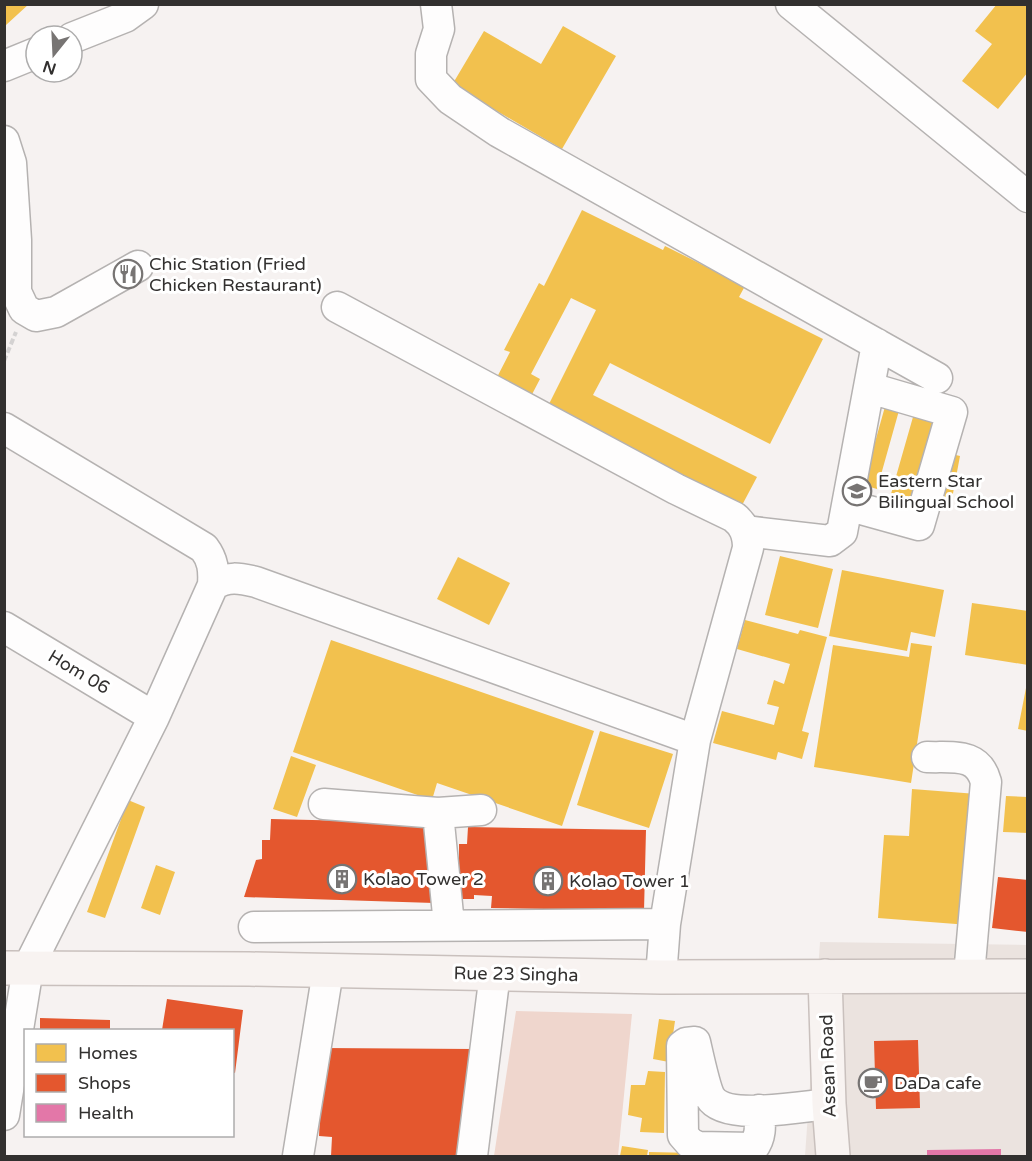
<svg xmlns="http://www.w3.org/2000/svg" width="1032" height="1161" viewBox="0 0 1032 1161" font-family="'Varela Round',sans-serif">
	<rect width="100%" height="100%" fill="#f6f2f1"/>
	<path fill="#ebe3df" d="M820 942 1027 945V1156H805Z"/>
	<path fill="#efd6cd" d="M516 1011 632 1014 618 1156H494Z"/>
	<path fill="#f2c14e" d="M4 4H29L6 25 4 23Z
		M997 4H1028V72L998 109 962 81 992 44 975 31Z
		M563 26 616 56 562 149 452 85 484 31 541 64Z
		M582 210 663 250 665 246 745 286 739 297 823 339 770 444 610 363 593 395 757 477 740 509 545 412 596 310 571 298 531 374 540 379 528 402 493 385 510 352 504 350 539 283 544 286Z
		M886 403 900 407 877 489 863 485Z
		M915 410 941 418 918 502 891 494Z
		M943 452 960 456 951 504 934 500Z
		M780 556 833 569 818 628 765 615Z
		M458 557 510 583 489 625 437 599Z
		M842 570 944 590 935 637 911 632 907 651 829 636Z
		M972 603 1028 611V665L965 655Z
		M745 620 798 634 800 630 827 637 802 731 809 733 802 759 778 752 776 760 713 743 722 711 774 725 779 707 767 704 774 680 784 684 790 664 737 649Z
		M331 640 594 731 562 826 437 783 432 800 293 752Z
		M911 643 932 646 911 783 814 767 833 645 909 657Z
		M1026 688H1028V731L1018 729Z
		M600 731 673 754 649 828 577 805Z
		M291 756 316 765 297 817 273 809Z
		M912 789 977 794 969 925 878 918 884 835 909 836Z
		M1006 796 1028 797V833L1003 832Z
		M128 800 145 807 105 918 87 912Z
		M156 865 175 872 160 915 141 908Z
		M659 1019 675 1021 669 1062 653 1059Z
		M648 1071 665 1072 664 1133 640 1132 642 1118 628 1115 631 1085H645Z
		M622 1146 648 1150 647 1156H620Z
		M649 1152 695 1153V1156H649Z"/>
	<path fill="#e4572e" d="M271 819 436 823 434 903 244 897 256 860 262 859V840H270Z
		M468 827 646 830 644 911 491 908 492 896 474 895V899H450L451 866 459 867V844H467Z
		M998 877 1028 880V932L992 928Z
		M167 999 243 1010 235 1073 232 1072V1030H162Z
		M40 1018 110 1020V1030H40Z
		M918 1040 920 1108 876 1109 874 1041Z
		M323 1048 473 1049 465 1156H331L332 1137 319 1136Z"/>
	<path fill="#e377a8" d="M1001 1149V1156H927V1150Z"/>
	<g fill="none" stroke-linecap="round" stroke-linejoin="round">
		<g stroke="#b5b2b1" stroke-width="33">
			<path id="minor" d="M436 4 439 29 431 54V79L450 99 499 132 937 378
				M791 4 1028 197
				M72 38 125 17 143 4
				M4 66 36 53
				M4 141 11 163 16 240V292L24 309 36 316 56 312 138 266
				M337 307 676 489 734 517C744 525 748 534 748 548L695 740 665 924 661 977
				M4 428 204 548C213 560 214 570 213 585L154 717 28 968 4 1115
				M847 505 919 525 952 412 870 388
				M745 531 830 541 842 532 877 344
				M213 585C228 576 239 578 256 582L695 740
				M4 627 154 717
				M927 757C953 758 978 752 986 782L969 975
				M324 804 438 813
				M449 925 438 813 481 810
				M254 927 665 924
				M759 1110C760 1124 762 1136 753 1148L698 1147 690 1143 683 1135 682 1046 686 1043 695 1042C698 1055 705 1088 710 1097 725 1122 803 1106 829 1104
				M298 1156 328 971
				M472 1156 495 973"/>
		</g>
		<g stroke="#c9c0bd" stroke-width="36">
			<path id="major" d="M4 968 249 969 661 977 1028 976
				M825 976 829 1104 833 1156"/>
		</g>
		<path stroke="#d4d2d2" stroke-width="4" stroke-dasharray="6 3" stroke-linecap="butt" d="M4 361 16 332"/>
		<use href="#minor" stroke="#fefdfd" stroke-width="30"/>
		<use href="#major" stroke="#f8f3f1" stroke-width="33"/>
	</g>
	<defs>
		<g id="restaurant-ring" transform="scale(1.5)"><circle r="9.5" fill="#fff" stroke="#777473" stroke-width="1.5"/><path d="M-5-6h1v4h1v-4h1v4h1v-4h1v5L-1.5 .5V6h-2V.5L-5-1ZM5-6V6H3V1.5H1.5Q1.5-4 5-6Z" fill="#777473"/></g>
		<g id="school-ring" transform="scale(1.5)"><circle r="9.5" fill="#fff" stroke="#777473" stroke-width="1.5"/><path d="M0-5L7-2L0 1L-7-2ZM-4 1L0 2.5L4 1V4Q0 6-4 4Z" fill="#777473"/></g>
		<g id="building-ring" transform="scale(1.5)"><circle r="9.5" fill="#fff" stroke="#777473" stroke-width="1.5"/><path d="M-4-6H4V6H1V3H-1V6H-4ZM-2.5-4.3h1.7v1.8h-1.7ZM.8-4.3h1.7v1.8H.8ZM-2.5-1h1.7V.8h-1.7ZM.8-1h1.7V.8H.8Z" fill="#777473"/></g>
		<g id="cafe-ring" transform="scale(1.5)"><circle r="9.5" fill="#fff" stroke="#777473" stroke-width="1.5"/><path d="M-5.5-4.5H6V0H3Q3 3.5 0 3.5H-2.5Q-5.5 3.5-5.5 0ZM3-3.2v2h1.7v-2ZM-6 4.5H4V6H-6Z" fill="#777473"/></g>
	</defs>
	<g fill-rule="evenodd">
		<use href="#restaurant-ring" x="128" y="274"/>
		<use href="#school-ring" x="857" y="491"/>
		<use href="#building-ring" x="342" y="879"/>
		<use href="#building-ring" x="548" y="881"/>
		<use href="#cafe-ring" x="873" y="1083"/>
	</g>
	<g text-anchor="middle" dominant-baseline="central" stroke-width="6" stroke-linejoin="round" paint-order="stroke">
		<g font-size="18" fill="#32302f" stroke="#fff" text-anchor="start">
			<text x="149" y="264">Chic Station (Fried<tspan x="149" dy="21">Chicken Restaurant)</tspan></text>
			<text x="878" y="481">Eastern Star<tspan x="878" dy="21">Bilingual School</tspan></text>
			<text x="363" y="879">Kolao Tower 2</text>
			<text x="569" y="881">Kolao Tower 1</text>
			<text x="894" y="1083">DaDa cafe</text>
		</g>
		<g font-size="18" fill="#32302f" stroke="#fff">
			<text transform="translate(79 672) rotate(31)">Hom 06</text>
			<text transform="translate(516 974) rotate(1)">Rue 23 Singha</text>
			<text transform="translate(828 1066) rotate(-92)">Asean Road</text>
		</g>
	</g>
	<rect width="1032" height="1161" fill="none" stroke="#32302f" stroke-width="12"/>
	<rect x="24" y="1029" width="210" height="108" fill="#ffffff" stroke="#adacac" stroke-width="1.5"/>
	<rect x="36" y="1044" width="30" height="18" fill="#f2c14e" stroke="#adacac" stroke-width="1.5"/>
	<text x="78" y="1059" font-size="18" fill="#32302f">Homes</text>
	<rect x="36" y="1074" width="30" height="18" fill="#e4572e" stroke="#adacac" stroke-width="1.5"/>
	<text x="78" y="1089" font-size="18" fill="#32302f">Shops</text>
	<rect x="36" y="1104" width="30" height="18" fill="#e377a8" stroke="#adacac" stroke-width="1.5"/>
	<text x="78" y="1119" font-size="18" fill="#32302f">Health</text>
	<g transform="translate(54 54) rotate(198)"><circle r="28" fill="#ffffff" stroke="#adacac" stroke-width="1.5"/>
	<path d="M0-4.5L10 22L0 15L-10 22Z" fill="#777473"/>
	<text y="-9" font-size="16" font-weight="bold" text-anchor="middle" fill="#32302f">N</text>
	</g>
</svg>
